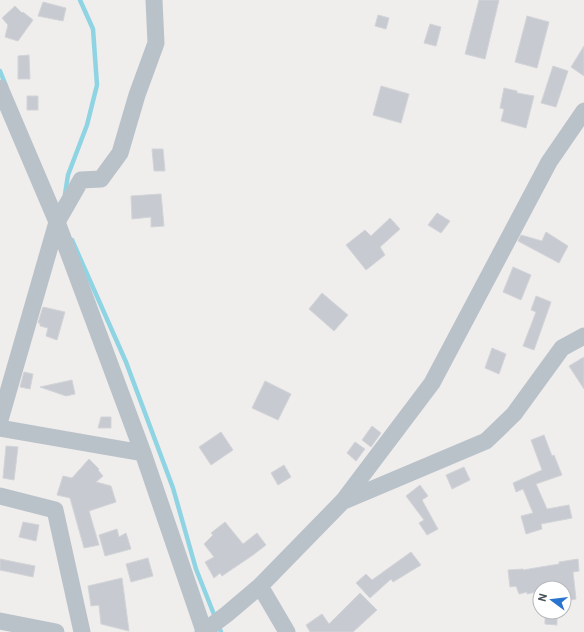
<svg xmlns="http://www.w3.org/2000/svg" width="584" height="632" viewBox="0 0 584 632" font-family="Roboto,sans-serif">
	<rect width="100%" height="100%" fill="#f0eded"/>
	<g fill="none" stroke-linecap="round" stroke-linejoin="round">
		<path stroke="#8fd4e3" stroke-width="4.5" d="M0 71 6 86
			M65 194 68 175 87 125 97 85 93 29 80 0
			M72 240 126 362 173 488 196 569 215 617
			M218 624 221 632"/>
	</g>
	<path fill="#c7cad0" stroke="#d2d4d8" d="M479 0H499L485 59 465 54Z
		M43 2 66 8 63 21 38 16Z
		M15 6 22 13 23 12 33 20 18 41 5 37 8 25 2 18Z
		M378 15 389 18 386 29 375 26Z
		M527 16 549 22 537 68 515 62Z
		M430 24 441 27 436 46 424 43Z
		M584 46V76L571 67Z
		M29 55 30 79H18V56Z
		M553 66 568 71 556 107 541 103Z
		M381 86 409 94 401 123 373 115Z
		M504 88 517 91V93L534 96 526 128 501 121 504 109 500 108Z
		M27 96H38V110H27Z
		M152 149H163L165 171H154Z
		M161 194 164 226 151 227V217L132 219 131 196Z
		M437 213 450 221 441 233 428 225Z
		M390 218 400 229 380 247 385 255 366 270 346 245 365 230 371 236Z
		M546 232 568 246 559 263 518 241 521 235 542 241Z
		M513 267 531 275 521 300 503 292Z
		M322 293 348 315 334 331 309 309Z
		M536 296 551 302 534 350 523 346 536 312 531 310Z
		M43 307 65 312 57 340 46 336 48 328 40 326V323H38Z
		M492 348 506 354 499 374 485 368Z
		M584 357V389L569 366Z
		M24 372 33 374 30 389 20 387Z
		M72 380 75 394 66 396 40 387Z
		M265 381 291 394 278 420 252 408Z
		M101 417H111V428H98Z
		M372 426 381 433 371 447 362 440Z
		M221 432 233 450 211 465 199 447Z
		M544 435 552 456 554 455 562 475 536 484 547 509 569 505 572 518 541 524 542 529 526 534 521 516 533 513 523 489 516 492 513 483 542 470 531 440Z
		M355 442 365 449 356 461 347 453Z
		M6 446 18 447 14 480 3 478Z
		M89 459 99 469 98 470 103 476 96 482 111 486 116 502 89 511 99 545 84 548 70 498 57 495 63 476 72 478Z
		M284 465 291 477 278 485 271 473Z
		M464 467 470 480 452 489 446 475Z
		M420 485 428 496 422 500 438 529 427 535 419 523 424 520 406 496Z
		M23 522 39 525 36 541 19 537Z
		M225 522 243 544 257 533 266 545 253 555 222 576 220 573 214 578 205 562 214 557 204 544 213 535 211 533Z
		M117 529 119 537 126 533 131 549 105 556 99 535Z
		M411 552 421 565 393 582 391 579 370 598 356 583 366 574 372 580Z
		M148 558 153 576 131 582 126 564Z
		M0 559 35 566 33 577 0 570Z
		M578 559 579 571 573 572 576 599 564 601V588H540V591L527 594V592L519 594 516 586 510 587 508 570 523 569V570L559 564V562Z
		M122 578 129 631 101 624 99 605 91 606 88 586Z
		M360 593 377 610 353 632H310L306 625 322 614 329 624Z
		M545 612H557V625L545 624Z"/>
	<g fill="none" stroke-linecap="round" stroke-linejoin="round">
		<path stroke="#bac2c9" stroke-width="17" d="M0 88 57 222 143 453 204 631
			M0 420 57 222 81 180 101 179 120 153 137 95 156 43 154 0
			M0 428 143 453
			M0 496 55 510 82 632
			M344 501 486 441 514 414 562 348 584 336
			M260 586 287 632
			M0 621 56 632
			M203 632 227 614 260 586 343 501 432 383 549 162 584 111"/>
	</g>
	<g transform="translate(552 600) rotate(285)"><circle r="19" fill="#ffffff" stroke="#b5b9bd"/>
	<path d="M0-3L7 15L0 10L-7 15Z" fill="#2974ce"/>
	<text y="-6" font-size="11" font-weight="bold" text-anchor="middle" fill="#475159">N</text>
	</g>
</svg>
